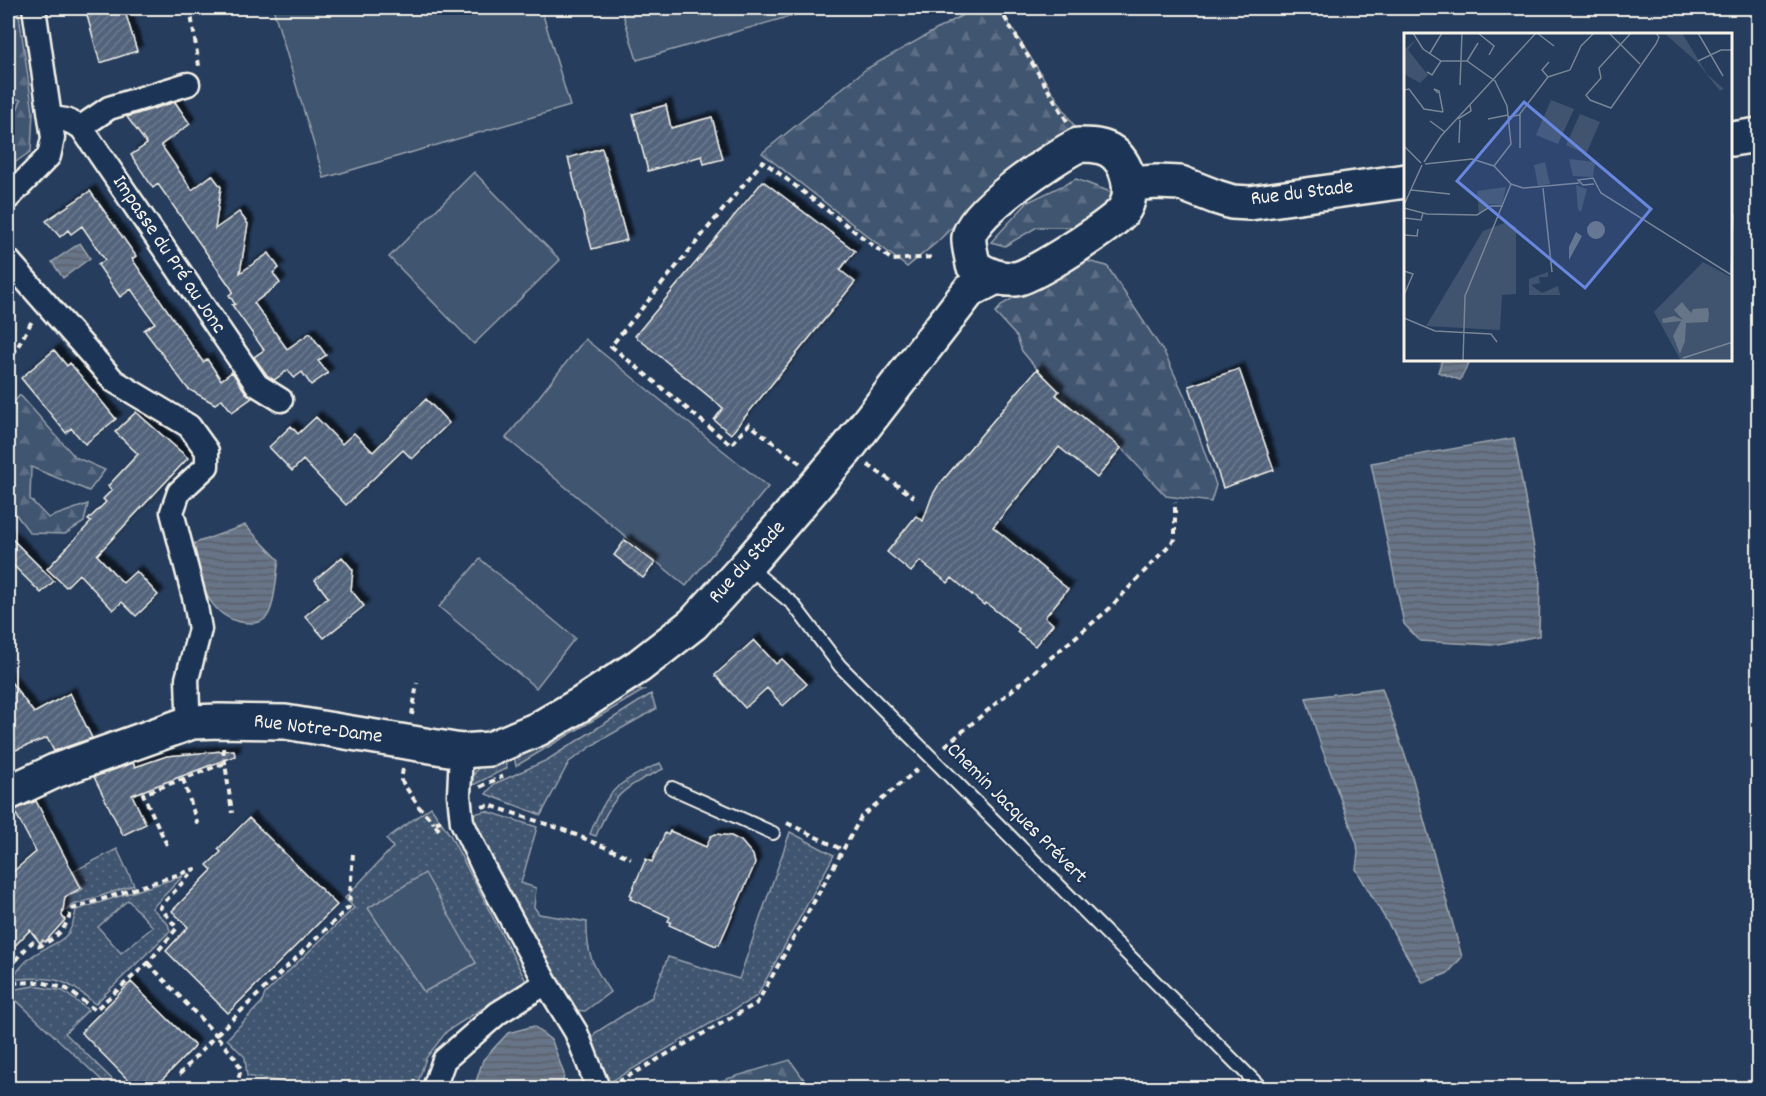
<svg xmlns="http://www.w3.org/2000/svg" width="1766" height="1096" viewBox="0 0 1766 1096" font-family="Dekko,sans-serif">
	<defs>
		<pattern id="grass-dots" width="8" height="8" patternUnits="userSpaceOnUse" patternTransform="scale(1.5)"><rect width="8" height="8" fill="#40546f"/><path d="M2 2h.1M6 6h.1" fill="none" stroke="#5c6d84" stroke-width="1.8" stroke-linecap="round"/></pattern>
		<pattern id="forest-firs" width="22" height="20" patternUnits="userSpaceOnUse" patternTransform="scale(1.5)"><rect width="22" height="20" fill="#40546f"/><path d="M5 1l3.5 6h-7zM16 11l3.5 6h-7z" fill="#5c6d84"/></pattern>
		<pattern id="water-rules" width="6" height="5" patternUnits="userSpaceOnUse" patternTransform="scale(1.5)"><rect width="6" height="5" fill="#677588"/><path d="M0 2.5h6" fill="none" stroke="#585e67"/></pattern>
		<pattern id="building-hatch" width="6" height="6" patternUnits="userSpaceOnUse" patternTransform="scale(1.5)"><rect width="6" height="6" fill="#52647b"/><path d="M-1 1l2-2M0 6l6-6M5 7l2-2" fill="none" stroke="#6c7b8e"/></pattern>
		<filter id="shadow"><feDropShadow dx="5.5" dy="-5.5" stdDeviation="1.5" flood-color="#0009"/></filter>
	</defs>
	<rect width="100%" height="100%" fill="#263d5d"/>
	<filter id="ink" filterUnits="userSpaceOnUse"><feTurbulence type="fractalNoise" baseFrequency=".0167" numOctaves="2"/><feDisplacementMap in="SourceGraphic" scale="12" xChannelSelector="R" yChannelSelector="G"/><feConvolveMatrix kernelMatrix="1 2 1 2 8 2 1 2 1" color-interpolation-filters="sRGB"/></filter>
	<g filter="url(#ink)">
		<path fill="url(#grass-dots)" stroke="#9aa2ac" stroke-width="1.5" fill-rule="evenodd" d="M629 690H644L516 766 513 751Z
			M651 694 656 709 601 740 569 762 541 815 486 794 494 784 547 760Z
			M502 754 507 768 473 785C471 767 487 760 502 754Z
			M660 763 663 769C623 788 613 794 596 836L590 834C608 787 617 784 660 763Z
			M431 807 450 835 526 981 447 1031 426 1058 416 1088H297L294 1084 247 1076 245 1057 227 1039 262 1002 265 994 354 908 345 898 393 847 386 839ZM369 909 476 963 424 992Z
			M486 811 537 827 521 883 536 888 534 907 539 914 587 922C586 954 593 966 610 992L585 1011 574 1010 471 826 473 814Z
			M790 832 834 855 757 996 607 1084 591 1044 595 1033 652 997 668 957 739 979Z
			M117 849 134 885 71 906 66 911 62 906V900L83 889 74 871Z
			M183 876 152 908 168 924 170 931 95 1004C68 979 53 976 17 979L14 975C20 969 25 961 31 957 56 939 70 946 76 910ZM128 900 153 927 121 953 98 927Z
			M34 986 63 991 88 1010 65 1033 121 1088H110L17 1001 8 997V991L10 990Z"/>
		<path fill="url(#forest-firs)" stroke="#9aa2ac" stroke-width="1.5" d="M8 8H18L33 112 31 151 13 164 9 130 21 100 8 97Z
			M975 8H999L1078 132 975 205 936 243 907 267 762 153 866 69Z
			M1076 179 1116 194 1108 214 1082 227H1037L1005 246 991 242 1028 202Z
			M1079 259 1107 266 1165 354 1186 399 1216 485 1211 502 1166 496 1121 448 1056 395 1059 391 1037 369 1022 351 1017 337 995 313 1003 304Z
			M20 395 75 457 105 470 89 491 31 467 30 499 48 518 88 504 84 522 65 534 30 533 8 504V409Z
			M790 1060 810 1088H697Z"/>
		<path fill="#40546f" stroke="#9aa2ac" stroke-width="1.5" d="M273 8H541L570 106 324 178Z
			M621 8H819L637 60Z
			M474 172 560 260 474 344 389 257Z
			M585 339 768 487 686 586 506 438Z
			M480 559 575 638 536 688 439 607Z
			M425 873 476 963 424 992 368 908Z"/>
		<path fill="url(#water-rules)" stroke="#9fa7ae" stroke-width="1.5" d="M80 243 90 258 63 278 52 262Z
			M1442 360H1470V361L1460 380 1438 372Z
			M1514 438 1540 581 1539 636 1492 645 1420 641 1404 624 1371 463Z
			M245 525 279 560C276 576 276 596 270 611 267 619 260 623 252 623 207 623 200 579 190 545Z
			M1382 688 1412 776 1462 957 1448 973 1423 983 1356 869 1358 853 1357 844 1321 746 1306 698Z
			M534 1026 552 1041 564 1074 562 1088H474L483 1060 508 1033Z"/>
		<path fill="url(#building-hatch)" stroke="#f4f1e8" stroke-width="1.5" filter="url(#shadow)" d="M85 8H124L137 51 100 63Z
			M175 102 190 124 161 145 192 190 212 175 221 187 215 229 239 212 248 224 240 273 269 253 279 268 273 273 280 283 254 303 287 349 310 333 326 355 318 361 328 373 311 385 302 372 294 378 288 370 274 380 267 375 254 357 264 350 232 305 235 304 229 295 233 292 231 288 158 184 153 188 131 155 147 144 127 117Z
			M666 105 671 128 712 117 723 159 704 164 702 156 648 171 633 114Z
			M602 148 627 240 592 249 568 158Z
			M763 181 855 251 840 270 855 282 731 434 714 420 723 408 635 336Z
			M90 191 136 256 132 259 203 362 207 359 221 380 232 372 246 393 252 398 232 412 222 399 215 404 188 389 144 330 155 323 131 289 120 297 98 265 105 260 82 226 71 234 68 230 60 237 46 221Z
			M54 350 67 366 70 363 116 419 85 444 71 428 66 433 21 378Z
			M1037 369 1059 391 1056 395 1121 448 1097 478 1059 447 993 527 1068 589 1045 617 1053 624 1035 646 1017 632 1019 629 986 603 984 605 952 578 948 583 920 561 911 572 887 552 916 516 923 521 932 496 938 486Z
			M1239 369 1274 470 1223 488 1189 386Z
			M426 399 449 423 412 459 403 450 346 505 303 460 292 471 269 447 291 426 298 434 316 417 342 444 354 433 373 452Z
			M136 412 188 458 97 555 123 583 136 571 158 595 136 616 122 602 113 610 79 574 66 587 47 569 91 522 88 520 106 502 103 499 112 490 108 486 138 454 115 432Z
			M8 535 54 581 41 593 8 560Z
			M625 540 655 563 643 578 614 555Z
			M342 557 353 570 351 590 364 606 324 638 305 616 328 597 315 580Z
			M754 640 776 664 782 659 807 684 783 706 767 688 745 708 715 675Z
			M8 678 34 713 70 693 92 738 54 751 47 738 8 753Z
			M234 750 235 756 132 795 146 824 123 835 94 777 133 763 135 767 167 756Z
			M36 801 81 888 65 897 62 916 65 920 45 942 43 940 40 943 30 930 8 953V876L36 852 14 810Z
			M249 818 337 905 228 1013 166 951 188 927 172 911 212 870 207 865 221 852 218 849Z
			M670 831 706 847 711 836 716 834 731 836 741 841 753 855 755 864 719 945 717 944 716 946 669 925 671 922 668 921 670 917 630 899 632 896 630 895 646 859 652 862 665 833 668 835Z
			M131 982 195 1046 153 1089H137L81 1032Z"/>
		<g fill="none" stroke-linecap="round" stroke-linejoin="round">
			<g stroke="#f4f1e8" stroke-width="16">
				<path id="lane" d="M747 566 793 604 840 666 1261 1088
					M672 788 773 833"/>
			</g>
			<g stroke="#f4f1e8" stroke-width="27">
				<path id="street" d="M52 118 66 120 81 127 257 385 281 400
					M81 127 109 108 188 84
					M8 198 49 156 53 138 34 8
					M8 260 114 381 189 426 207 451V466L179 492 172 512 195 601 200 629 187 679 188 707 192 722
					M461 751 459 795 462 822 486 873 546 983 576 1032 598 1088
					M434 1088 444 1060 498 1013 546 983"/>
			</g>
			<g stroke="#f4f1e8" stroke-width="38">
				<path id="secondary" d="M1732 139 1758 135
					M1078 145C1090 145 1099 145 1109 150 1128 161 1136 193 1123 211 1113 224 1031 278 1015 279 1000 280 984 274 973 265 972 256 968 245 969 237 972 211 1055 157 1078 145Z
					M1129 184 1157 182 1180 183 1216 197 1232 202 1250 203 1406 181
					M8 793 55 771 192 722 219 721 285 722 461 751 490 749 538 729 581 704 639 666 693 624 747 565 847 449 969 291 996 277"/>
			</g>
			<path stroke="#f4f1e8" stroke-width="4" stroke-dasharray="6 4.5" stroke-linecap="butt" d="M190 8 199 66
				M999 8 1067 121
				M8 364 32 321
				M800 463 749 424 731 445 611 346 763 161 892 260 933 257
				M868 465 914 497
				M412 715 417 683
				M945 746 1108 610 1175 539V502
				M223 748 232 813
				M403 769 401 780 419 807 434 823
				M183 779 199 829
				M480 787 503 776
				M482 807 489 805 564 830 631 858
				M787 823 843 850 861 817 918 769
				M439 830 434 823 441 821
				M167 845 143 794 225 763
				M148 963 216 1035 177 1077
				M8 968 32 942 40 946C59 936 66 929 72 909L195 869 160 907 177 928 148 963 95 1010 67 989 41 982 8 983
				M618 1082 757 1003 843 850
				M236 1088 241 1069 235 1058 216 1035 349 907 353 854"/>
			<use href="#lane" stroke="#1d3557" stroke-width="12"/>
			<use href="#street" stroke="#1d3557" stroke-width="22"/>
			<use href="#secondary" stroke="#1d3557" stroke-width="33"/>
		</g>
	</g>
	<g text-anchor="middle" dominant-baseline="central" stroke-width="4.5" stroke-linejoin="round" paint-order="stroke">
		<g font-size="21" fill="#f4f1e8" stroke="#1d3557">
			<text transform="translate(1302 194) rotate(-7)">Rue du Stade</text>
			<text transform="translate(168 255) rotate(56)">Impasse du Pré au Jonc</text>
			<text transform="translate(748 563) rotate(-48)">Rue du Stade</text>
			<text transform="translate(318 730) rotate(7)">Rue Notre-Dame</text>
			<text transform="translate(1016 814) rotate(45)">Chemin Jacques Prévert</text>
		</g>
	</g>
	<g transform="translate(1404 33)">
		<rect width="328" height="328" fill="#263d5d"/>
		<path d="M260 0H278L303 41 320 56 316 58 293 29ZM102 154 98 172 86 171 75 181 73 158ZM299 229 327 244 328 328H277L250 279Z" fill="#40546f"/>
		<path d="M165 126 191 129 189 144 169 143ZM172 152 183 156 177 179 174 176ZM103 189 112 194V261L98 262 96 297 22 293 79 198ZM304 232 316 239 302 247 306 250 312 245V273L306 279 291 276 287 280 278 272 297 268 304 273 308 262 302 256 299 261 294 254 289 255 292 264 282 257 270 274 267 271V281L255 282 252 278ZM144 239V244H135L136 250 127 252 138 260 154 253 156 262H125V246Z" fill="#40546f"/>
		<path d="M12 6 4 17 24 42 16 50 0 41V17Z" fill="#40546f"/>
		<path d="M147 67 170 76 154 111 132 102ZM176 81 196 89 182 121 162 112ZM141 129 146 151 134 153 130 132Z" fill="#40546f"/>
		<path d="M183 197a9 9 0 1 1 18 0a9 9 0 1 1-18 0ZM172 199 178 203 165 227V214ZM278 269 287 280 289 276 304 275 305 281 304 289 282 290 281 308 276 321 269 303 277 288 259 290 258 286 270 283 279 287 270 277Z" fill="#677588"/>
		<path fill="none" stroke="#788595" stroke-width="1.5" d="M9 0 19 16 37 28H63L91 48 103 73 107 111 90 133M74 0 90 13 85 22M133 0 150 13M205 0 236 31M227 0 195 35 197 45 182 62 186 67 207 75 252 11 255 4 252 0M294 0 319 43M26 20 38 0M63 28 74 10M294 28 317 17H329M23 39 28 42 37 28M144 44 138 37 145 29M56 52 58 0M0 57 5 56 20 76 39 79M34 60 30 56 35 58 39 79M104 84 115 82 144 44 166 37 177 13 190 0M54 86 67 78 66 72M84 86 104 82M26 88 41 99M55 110 56 87M0 113 17 130M116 115V81M20 129 37 103 132 0M21 131 68 126 90 133 107 151 119 155 175 150M190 151 179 152 174 147 189 145 197 160 329 243M139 155 148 239M7 157 46 161M0 172 18 132M0 175 23 181 73 182 87 173H99M1 185 17 187 19 180M0 202 13 203 14 196M0 238 9 241 0 262M327 242 329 181M0 285 31 298 87 301 93 309M279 325 329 309M59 328 61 263 107 151"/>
		<path fill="#6887de" fill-opacity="0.15" stroke="#6887de" stroke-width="3" d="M120 69 247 176 181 255 53 148Z"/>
		<rect width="328" height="328" fill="none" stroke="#f4f1e8" stroke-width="3"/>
	</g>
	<rect width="1766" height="1096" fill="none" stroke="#1d3557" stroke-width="30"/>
	<rect x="15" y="15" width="1736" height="1066" fill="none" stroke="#f4f1e8" stroke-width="2" filter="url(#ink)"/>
</svg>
